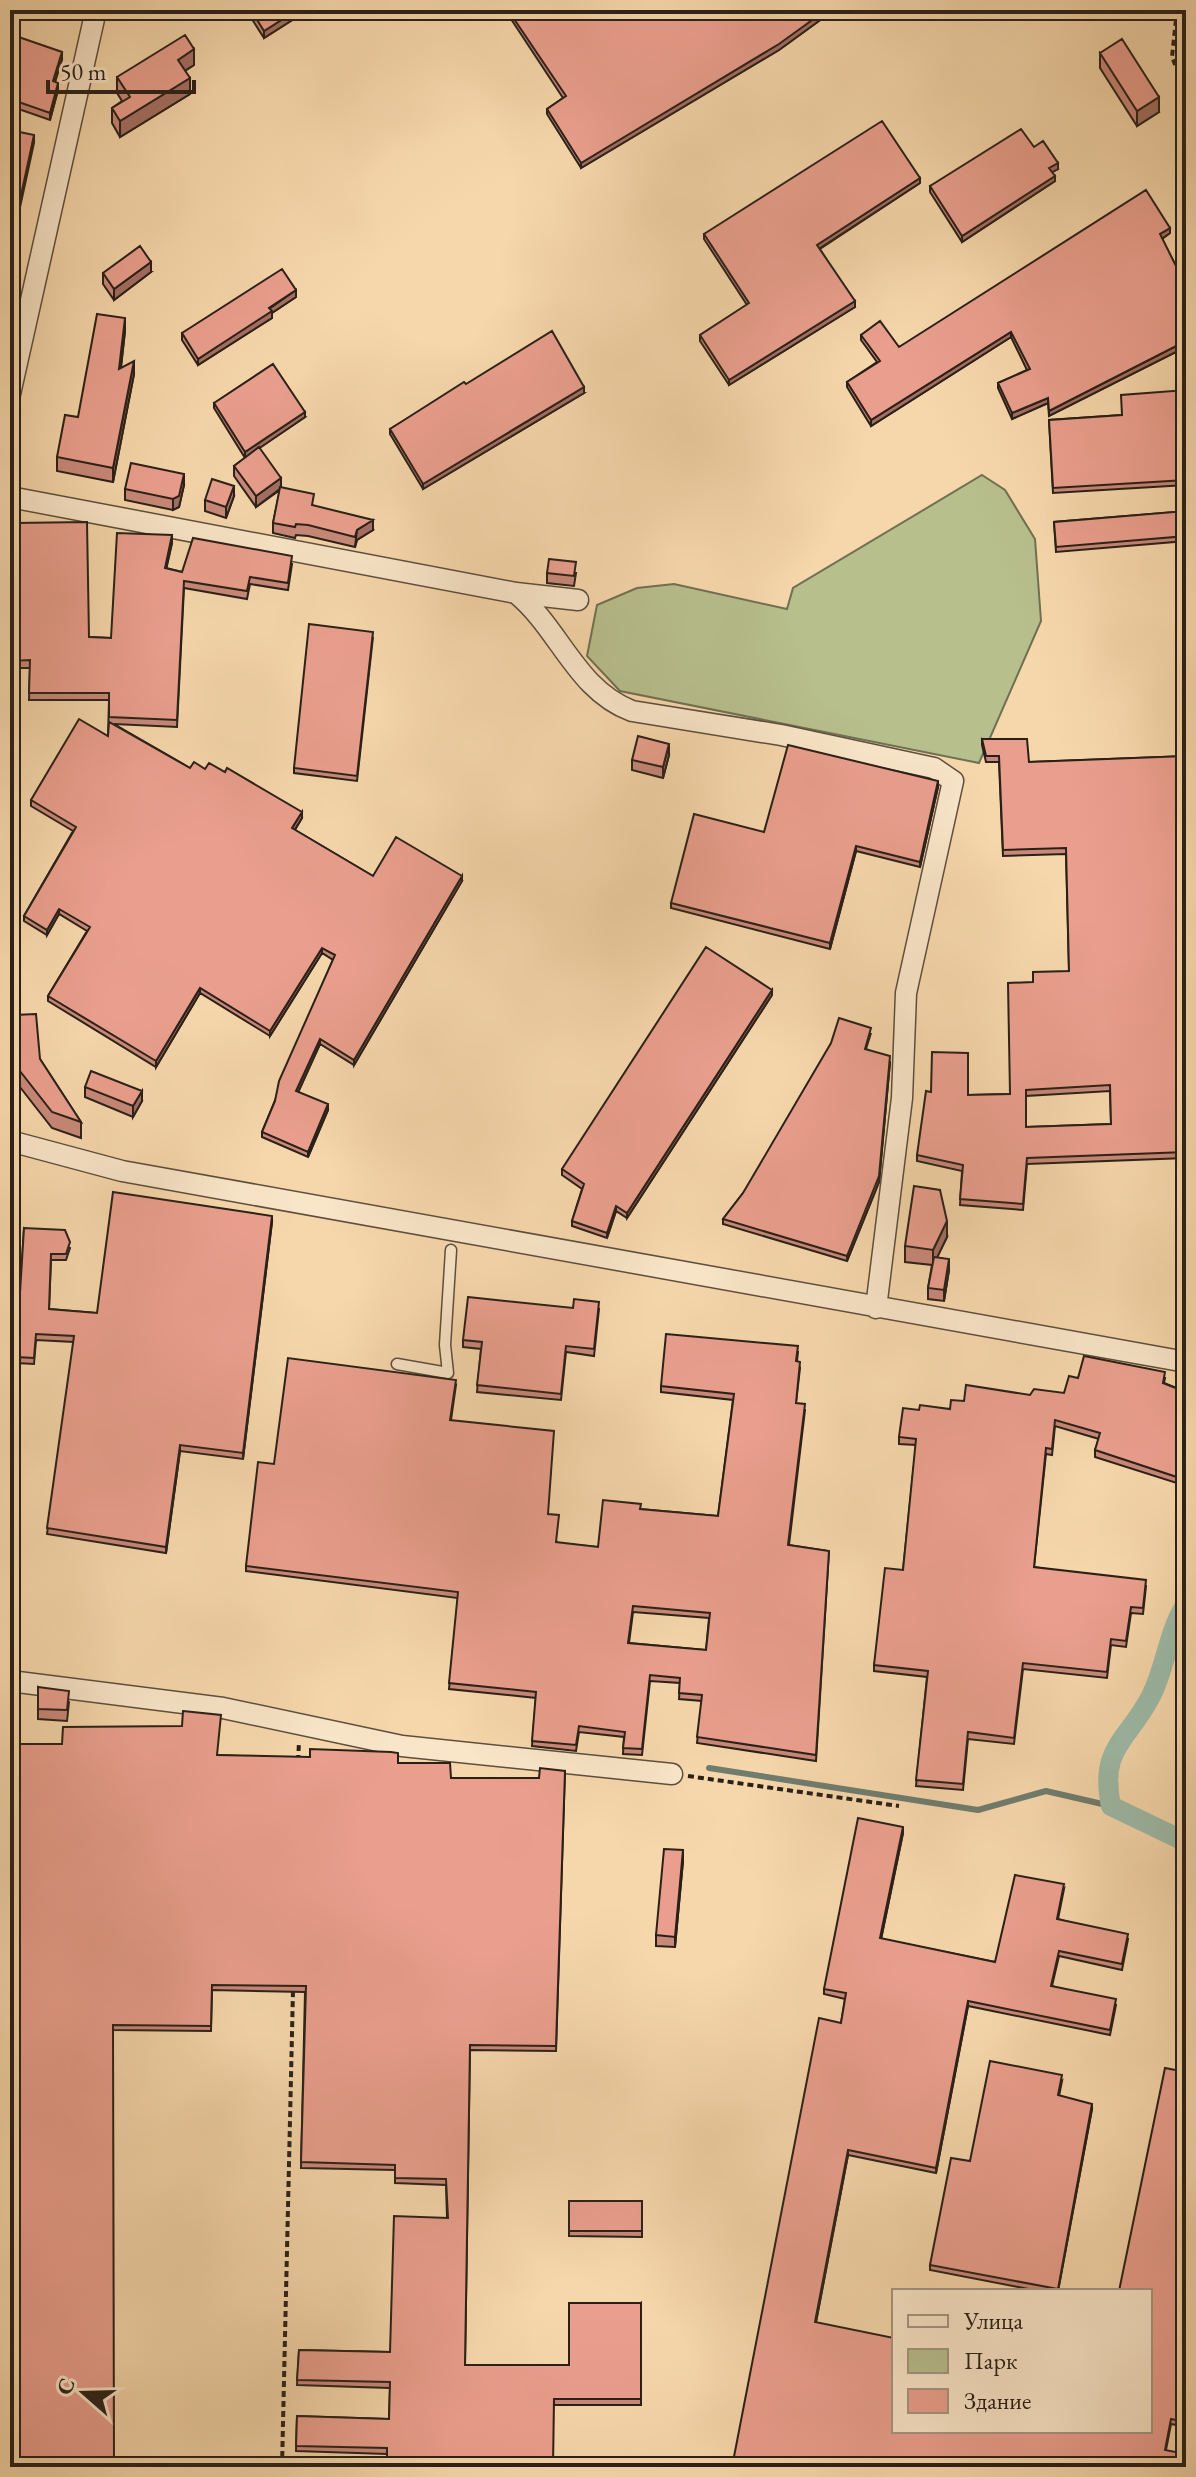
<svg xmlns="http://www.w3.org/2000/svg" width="1196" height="2477" viewBox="0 0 1196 2477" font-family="'EB Garamond',serif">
	<rect width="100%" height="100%" fill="#f6d7ab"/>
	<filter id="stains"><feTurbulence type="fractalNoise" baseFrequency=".0025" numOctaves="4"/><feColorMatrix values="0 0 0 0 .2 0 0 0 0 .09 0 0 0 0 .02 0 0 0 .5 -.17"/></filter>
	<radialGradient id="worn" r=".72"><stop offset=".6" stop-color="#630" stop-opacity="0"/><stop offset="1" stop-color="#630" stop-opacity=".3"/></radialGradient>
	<path fill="#b7bf8d" stroke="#707052" stroke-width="2" d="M982 475 1005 490 1035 539 1041 621 979 763 620 691 587 656 597 605 637 588 674 584 787 609 793 588Z"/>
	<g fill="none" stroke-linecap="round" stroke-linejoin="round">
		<path stroke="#6f7c6e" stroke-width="6" d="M709 1768 978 1810 1046 1791 1111 1806"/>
		<path stroke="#9dbaa8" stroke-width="20" d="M1186 1604C1168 1631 1166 1667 1151 1696 1128 1741 1099 1747 1111 1806L1186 1842"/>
		<g stroke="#5d4e3d" stroke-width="13">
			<path id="lane" d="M397 1364 448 1373 445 1345 451 1250"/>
		</g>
		<g stroke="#5d4e3d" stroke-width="23">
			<path id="street" d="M10 394 96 10
				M10 497 516 593 578 600
				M516 593C560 629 576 690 632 711L781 735 934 768 953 781 906 993 902 1098 876 1308
				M10 1141 122 1171 1186 1362
				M10 1681 223 1708 402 1746 672 1774"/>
		</g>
		<path stroke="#2a2018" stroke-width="4" stroke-dasharray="6 4" stroke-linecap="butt" d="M1177 10 1172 57 1186 92
			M298 1761 299 1742
			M688 1776 899 1806
			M282 2467 293 1990"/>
		<use href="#lane" stroke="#f9e5c8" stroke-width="10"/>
		<use href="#street" stroke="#f9e5c8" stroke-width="20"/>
	</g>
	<path fill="#c9897a" stroke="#2a2018" stroke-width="2" fill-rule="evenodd" d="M248 10H308L264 38 248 13Z
		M505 10H834L779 50 581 168 547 114V109L563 98Z
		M10 34 62 59 55 82 58 90 50 120 10 106Z
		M1100 53 1159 112 1137 126 1100 68Z
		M194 65 185 71 190 94 120 137 112 123V108L122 101 117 93V77Z
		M1034 147 1058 169 1052 172 1055 181 962 242 930 192V186Z
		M920 183 820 249 855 307 729 385 700 341V335L747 305 704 239V234Z
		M1170 233 1162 239 1186 286V347L1049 416 1048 403 1012 419 998 388V383L1027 370 1011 337 871 426 847 387V382L877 362 861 340V335L899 347Z
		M151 272 114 300 103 284V273Z
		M296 297 272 313V318L198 365 182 340V333Z
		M125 331 121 368 134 374 113 482 57 471V457Z
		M466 384 584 393 423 489 390 434V429Z
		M1186 390V485L1053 493 1049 420 1122 415Z
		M214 403 305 417 259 448 281 487 314 506 373 530 357 540 355 547 308 536 296 535 295 538 273 533V523L280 490 256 507 234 476V466L245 458 214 408Z
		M184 485 179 507 173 510 125 500V489Z
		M234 496 226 518 205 511V500Z
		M1186 511V541L1056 552 1054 522Z
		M14 523 89 637 111 638 172 543 166 568 182 572 292 564 288 590 250 584 247 599 184 588 177 727 114 724 190 768 205 769 302 818 295 830 373 876 462 881 354 1065 320 1044 298 1092 328 1110 308 1157 262 1137V1132L333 960 322 953 270 1036 200 993 156 1067 48 1001V996L87 931 59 914 47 935 24 921V916L73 831 31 806V800L108 736 109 700H29L30 668H11Z
		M547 573H576L574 586 547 583Z
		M373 637 357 781 294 773V768Z
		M982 739 1029 762 1186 756V1087H1184L1186 1121V1158L1027 1164 1023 1210 960 1205 962 1171 917 1161V1155L968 1095 1010 1094 1033 982 1069 971 1066 854 1003 856 999 762H986L982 745ZM1110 1091 1111 1124 1026 1127V1096Z
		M669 755 663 778 632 770V760Z
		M938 787 920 867 856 851 830 949 671 908V903L764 832Z
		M772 995 627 1218 616 1211 607 1238 572 1226V1221L582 1189 562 1175V1169Z
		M14 1015 40 1059 81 1122V1138L52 1128 16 1082Z
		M871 1033 866 1049 890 1062 879 1182 847 1261 723 1224V1219L743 1193Z
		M85 1087 142 1101 133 1117 85 1097Z
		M272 1222 243 1459 180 1451 166 1553 47 1534 74 1342 36 1340 34 1364 16 1363 24 1228 70 1248 66 1260H51L49 1309 97 1313Z
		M947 1237 937 1257 949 1270 944 1301 928 1299V1288L932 1265 905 1262V1246Z
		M599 1309 594 1356 566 1352 561 1400 477 1392 481 1349 463 1347V1340Z
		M798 1352 797 1361 800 1368 796 1403 805 1410 789 1545 829 1551 816 1761 697 1743 702 1701 679 1699 680 1683 650 1681 642 1755 623 1754 624 1737 579 1732 576 1751 532 1746 536 1698 449 1689 458 1598 246 1571V1566L274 1464 456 1385 451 1420 548 1514 557 1543 598 1547 640 1509 718 1516 733 1400 661 1392V1386ZM633 1612 709 1618 706 1650 629 1643Z
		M1078 1378H1165L1164 1383 1186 1392V1486L1095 1457V1450L1099 1439 1055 1426 1052 1455 1046 1454 1034 1567 1146 1586 1143 1614 1131 1613 1126 1647 1111 1645 1107 1678 1023 1669 1014 1744 968 1739 963 1790 916 1786 927 1677 874 1671V1665L903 1570 916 1445 899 1444V1437L919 1410 950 1409 964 1401 1064 1393Z
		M38 1687 69 1702 67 1721 38 1719Z
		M18 1744 217 1755 398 1763 451 1778H539L565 1771 556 2051 470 2050 465 2365H569L641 2303V2405H554L387 2454 296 2451 297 2416 389 2419 390 2388 297 2385 299 2350 390 2352 447 2218 446 2185 395 2183V2170L301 2168 305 1992 212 1990 211 2031 113 2030Z
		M903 1833 881 1939 995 1962 1064 1889 1058 1919 1128 1939 1122 1970 1059 1956 1052 1986 1116 2005 1110 2035 968 2006 936 2173 848 2155 816 2322 894 2431H1150L1186 2072V2427L1171 2424 1166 2450 732 2467 841 2023 845 1999 824 1994V1989Z
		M683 1861 675 1947 656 1946V1935Z
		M1062 2081 1059 2096 1092 2109 1058 2291H1039L930 2270V2265L970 2161Z
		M569 2201H642V2237L569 2236Z"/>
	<path fill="#a46f63" stroke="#2a2018" stroke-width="2" d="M297 10H308L264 38V31Z
		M826 10H834L779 50 581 168V163Z
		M194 49V65L178 75V60Z
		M62 52V59L53 88V81Z
		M190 78V94L120 137V121Z
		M58 83V90L50 120V113Z
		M1159 97V112L1137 126V111Z
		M34 135V143L17 221V214Z
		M1058 163V169L1049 174V168Z
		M1055 176V181L962 242V236Z
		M920 178V183L817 250V245Z
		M20 215V222L10 256V249Z
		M1170 228V233L1160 240V234Z
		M151 262V272L114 300V289Z
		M296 290V297L272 313V318L198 365V359Z
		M855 301V307L729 385V380Z
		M125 318V331L119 383V369Z
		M1011 332V337L871 426V420Z
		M1186 341V347L1049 416V411Z
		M134 361V374L113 482V468Z
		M584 387V393L423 489V484Z
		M1048 398V403L1012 419V413Z
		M305 412V417L245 458V452Z
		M184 474V485L179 507 173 510V499Z
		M281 478V488L256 507V496Z
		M234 486V496L226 518V507Z
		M373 520V530L357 540 355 547 357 530Z
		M172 535V543L165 575V568Z
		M669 744V755L663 778V767Z
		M938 781V787L920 867V862Z
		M302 812V818L292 834V828Z
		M856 846V851L830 949V943Z
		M462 876V881L354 1065V1060Z
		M59 909V914L47 935V930Z
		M322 948V953L270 1036V1031Z
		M200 988V993L156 1067V1061Z
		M772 990V995L627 1218V1213Z
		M320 1039V1044L296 1097V1091Z
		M890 1062 879 1182 847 1261V1256Z
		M142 1091V1101L133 1117V1106Z
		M328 1104V1110L308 1157V1152Z
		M616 1206V1211L607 1238V1233Z
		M272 1216V1222L243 1459V1453Z
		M947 1221V1237L933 1266V1250Z
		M949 1259V1270L944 1301V1290Z
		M180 1445V1451L166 1553V1547Z
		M903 1827V1833L880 1944V1938Z
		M683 1850V1861L675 1947V1937Z
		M968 2001V2006L936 2173V2168Z
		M1092 2104V2109L1058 2291Z
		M848 2150V2155L815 2327V2322Z"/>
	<path fill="#ea9f8e" stroke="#2a2018" stroke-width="2" fill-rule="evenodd" d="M251 10H297L264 31Z
		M508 10H826L779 44 581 163 547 109 566 96Z
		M10 34 62 52 53 81 58 83 50 113 10 99Z
		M185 35 194 49 178 60 190 78 120 121 112 108 130 97 117 77Z
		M1122 39 1159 97 1137 111 1100 53Z
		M882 121 920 178 817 245 855 301 729 380 700 335 749 303 704 234Z
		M1021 129 1034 147 1043 141 1058 163 1049 168 1055 176 962 236 930 186Z
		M10 130 34 135 17 214 20 215 10 249Z
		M1146 190 1170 228 1160 234 1186 286V341L1049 411 1048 398 1012 413 998 383 1030 369 1011 332 871 420 847 382 880 361 861 335 880 321 899 347Z
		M140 246 151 262 114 289 103 273Z
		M282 269 296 290 269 308 272 311 198 359 182 333Z
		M97 314 125 318 119 369 134 361 113 468 57 457 65 415 78 417Z
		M552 331 584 387 423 484 390 429 464 382 466 384Z
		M273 364 305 412 245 452 214 403Z
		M1186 390V480L1053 488 1049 420 1122 415 1121 395Z
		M259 447 281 478 256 496 234 466Z
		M131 463 184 474 179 496 173 499 125 489Z
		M212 479 234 486 226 507 205 500Z
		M280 487 314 494 312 505 373 520 357 530 355 537 308 525 296 524 295 527 273 523Z
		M1186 511V536L1056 547 1054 522Z
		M87 522 89 637 111 638 117 533 172 535 165 568 182 572 193 538 292 556 288 583 250 577 247 591 184 581 177 720 109 717V693H29L30 660 11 661 14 523Z
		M549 559 576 562 574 576 547 573Z
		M309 624 373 632 357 776 294 768Z
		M79 719 108 736 109 722 190 768 194 762 205 769 209 763 225 772 227 768 302 812 292 828 373 876 396 837 462 876 354 1060 320 1039 296 1091 328 1104 308 1152 262 1132 275 1101 279 1081 335 955 322 948 270 1031 200 988 156 1061 48 996 90 927 59 909 47 930 24 916 76 827 31 800Z
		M638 736 669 744 663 767 632 760Z
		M982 739H1027L1029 762 1186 756V1081H1184L1186 1121V1152L1027 1158 1023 1204 960 1199 963 1165 917 1155 926 1091 931 1092 932 1052 968 1053V1095L1010 1094 1008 983 1033 982V972L1069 971 1066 848 1003 850 999 756H986ZM1110 1085 1111 1124 1026 1127V1090Z
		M788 745 938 781 920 862 856 846 830 943 671 903 694 814 764 832Z
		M706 947 772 990 627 1213 616 1206 607 1233 572 1221 584 1184 562 1169Z
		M36 1014 40 1059 81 1122 52 1112 16 1066 14 1015Z
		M839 1018 871 1028 865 1049 890 1056 879 1176 847 1256 723 1219 743 1193 831 1043Z
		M91 1071 142 1091 133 1106 85 1087Z
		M914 1186 940 1190 947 1221 933 1250 905 1246Z
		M113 1192 272 1216 243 1453 180 1445 166 1547 47 1528 74 1336 36 1334 34 1358 16 1357 24 1228 65 1230 70 1242 66 1254H51L49 1309 97 1313Z
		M934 1257 949 1259 944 1290 928 1288Z
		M468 1297 573 1308 574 1299 599 1302 594 1349 566 1346 561 1394 477 1385 482 1342 463 1340Z
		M666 1334 798 1346 796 1361 800 1362 796 1403 805 1404 788 1545 829 1551 816 1755 697 1737 702 1695 679 1693 680 1678 650 1675 642 1749 623 1748 625 1732 579 1726 576 1745 532 1741 536 1692 449 1683 458 1592 246 1566 258 1462 274 1464 288 1358 456 1380 450 1420 554 1431 548 1514 559 1515 556 1542 598 1547 603 1500 641 1504 640 1509 718 1516 734 1394 661 1386ZM633 1606 710 1613 706 1650 628 1643Z
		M1084 1356 1165 1372 1163 1383 1186 1392V1480L1095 1450 1100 1433 1055 1420 1052 1449 1046 1448 1034 1567 1146 1580 1143 1608 1131 1607 1126 1641 1111 1639 1107 1672 1023 1663 1014 1738 968 1732 963 1784 916 1780 928 1671 874 1665 885 1568 903 1570 916 1439 899 1437 903 1408 919 1410 920 1405 950 1409 951 1400 964 1401 966 1385 1030 1395 1034 1389 1064 1393 1069 1376 1078 1378Z
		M38 1687 69 1691 67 1710 38 1709Z
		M183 1711 221 1715 217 1755 310 1757V1749L391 1752 398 1753V1763H450L451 1778H539L540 1768 565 1771 556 2046 470 2045 465 2365H569V2303H641V2399H554L553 2467H387V2448L296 2446 297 2416 389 2419 390 2382 297 2380 299 2350 390 2352 394 2216 448 2218 446 2179 395 2178V2165L301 2162 306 1986 212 1985 211 2026 113 2025 114 2467H17L18 1744H62L63 1727 182 1726Z
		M858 1818 903 1827 880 1938 995 1962 1015 1875 1064 1884 1057 1919 1128 1934 1122 1964 1059 1951 1051 1986 1116 1999 1110 2030 968 2001 936 2168 848 2150 815 2322 894 2338V2431H1150V2291H1119L1165 2068 1186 2072V2422L1171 2419 1165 2450 1186 2454V2467H732L819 2018 841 2023 846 1993 824 1989Z
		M664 1849 683 1850 675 1937 656 1935Z
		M990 2061 1062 2075 1058 2095 1092 2104 1058 2289 930 2265 951 2158 970 2161Z
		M569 2201H642V2231H569Z"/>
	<rect width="1196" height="2477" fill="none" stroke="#f6d7ab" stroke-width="40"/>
	<rect x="12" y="12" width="1172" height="2453" fill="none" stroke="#2a2018" stroke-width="4"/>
	<rect x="20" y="20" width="1156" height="2437" fill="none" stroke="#2a2018" stroke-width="2"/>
	<rect x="892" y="2289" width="260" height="144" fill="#f9e5c8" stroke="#a69682" stroke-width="2"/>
	<rect x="908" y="2315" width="40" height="12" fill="#f9e5c8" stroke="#a69682" stroke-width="2"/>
	<text x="964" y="2329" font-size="24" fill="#2a2018">Улица</text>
	<rect x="908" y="2349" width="40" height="24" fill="#b7bf8d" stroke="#a69682" stroke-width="2"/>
	<text x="964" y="2369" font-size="24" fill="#2a2018">Парк</text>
	<rect x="908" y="2389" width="40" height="24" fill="#ea9f8e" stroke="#a69682" stroke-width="2"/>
	<text x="964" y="2409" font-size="24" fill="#2a2018">Здание</text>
	<g transform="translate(84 2393) rotate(290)" stroke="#f9e5c8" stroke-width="6" paint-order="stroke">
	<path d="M0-6L14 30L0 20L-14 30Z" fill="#2a2018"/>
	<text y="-12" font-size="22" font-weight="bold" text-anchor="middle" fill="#2a2018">С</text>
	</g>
	<path d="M48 80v12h146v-12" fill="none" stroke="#2a2018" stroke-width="4"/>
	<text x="60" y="80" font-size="24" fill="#2a2018" stroke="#f9e5c8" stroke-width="6" paint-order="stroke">50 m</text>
	<rect width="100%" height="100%" filter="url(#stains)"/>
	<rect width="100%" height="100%" fill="url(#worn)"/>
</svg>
